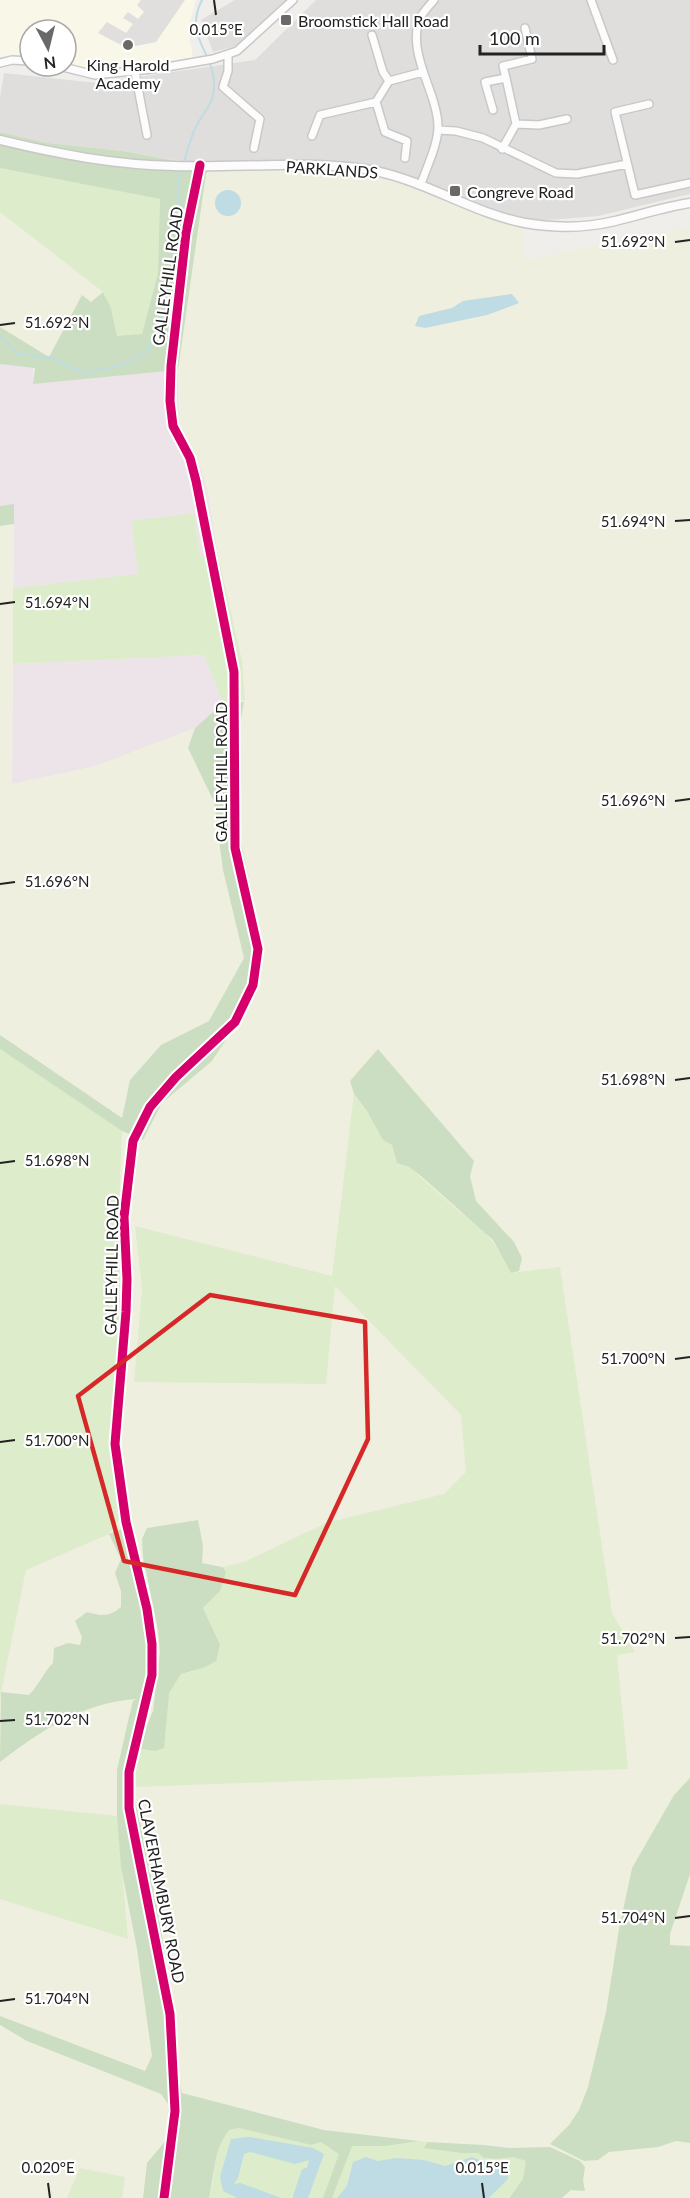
<svg xmlns="http://www.w3.org/2000/svg" width="690" height="2198" viewBox="0 0 690 2198" font-family="Lato,sans-serif">
	<rect width="100%" height="100%" fill="#f0eeeb"/>
	<path fill="#dfdedc" d="M235 0H289L243 44 213 52 201 20Z
		M316 0H690V194L598 216 523 222 123 151 48 143 0 132V97L4 73 97 83 255 60Z"/>
	<path fill="#ede4e9" d="M0 364 33 367V384L178 370 179 426 201 468 208 492 218 555 200 557 194 513 131 521 139 574 13 588 14 505 0 506Z
		M204 655 223 703 195 728 96 766 12 784 13 664Z"/>
	<path fill="#f8f7e8" d="M0 0H196L188 29 194 63 95 75 66 66V30H30V61L0 63Z"/>
	<path fill="#efefdf" d="M286 165 378 171 523 222 524 260 690 227V2198H562L583 2181 585 2167 550 2147 529 2148 475 2143 428 2142 325 2129 185 2094 117 2061 113 2075 161 2094 168 2104V2138L147 2163 143 2198H122L125 2177 81 2168 68 2198H0V526L14 524 12 784 96 766 195 728 223 703 245 700 242 661 218 555 208 492 201 468 179 426 178 370 206 173 210 167Z
		M0 212 103 292 91 302 82 296 49 357 0 327Z"/>
	<path fill="#ddeccb" d="M0 168 160 199 158 273 142 334 117 337 112 312 103 292 0 212Z
		M194 513 200 556 218 555 242 661 245 700 223 703 204 655 13 664V588L138 574 131 521Z
		M0 1049 122 1131 118 1233 126 1285 109 1438 122 1516 109 1534 26 1570 0 1698Z
		M354 1094 392 1145 397 1163 409 1167 462 1214C485 1226 499 1250 511 1273L560 1267 612 1613 635 1652 617 1655 628 1769 135 1787V1771L141 1749 155 1751 169 1693 181 1674 193 1671 203 1608 220 1591 222 1567 244 1562 326 1523 444 1494 466 1472 461 1415 335 1286 326 1384 134 1382 142 1288 135 1226 332 1276Z
		M0 1804 117 1816 128 1939 0 1899Z
		M239 2128 311 2145 321 2141 352 2146H386L419 2141 428 2142 425 2148 461 2153H478L484 2158 497 2159 513 2157 527 2161 524 2179 508 2198H209L213 2183 215 2155 225 2131Z
		M80 2168 125 2177 122 2198H67Z"/>
	<path fill="#cbdec1" d="M0 132 48 143 123 151 210 167 206 174 178 370 33 384 35 368 0 364V327L49 357 82 295 91 302 103 292 111 308 117 336 142 334 158 273 160 199 0 168Z
		M14 504V524L0 526V506Z
		M244 702 235 752 240 837 264 951 249 985 232 1015 227 1038 212 1061 162 1103 143 1140 122 1131 0 1049V1035L122 1118 130 1080 161 1045 209 1021 244 958 223 870 214 802 188 748 195 728 223 703Z
		M378 1049 474 1161 470 1176 476 1201 514 1242 522 1258 519 1271 511 1273 493 1240 421 1176 409 1167 397 1163 392 1145 383 1140 367 1111 354 1094 350 1081Z
		M198 1520 203 1546 202 1563 222 1567 226 1572 220 1591 203 1608 220 1645 216 1661 205 1667 181 1674 169 1693 164 1748 155 1751 141 1749 147 1725 153 1711 160 1652 158 1630 143 1557 142 1539 147 1528Z
		M122 1529 128 1530 154 1643 145 1705 124 1782 136 1802 158 1912 171 1991 178 2075 182 2093 324 2130 419 2141 386 2146H352L332 2198H323L339 2154 321 2142 311 2145 239 2128 229 2130C211 2155 216 2171 209 2198H143L147 2163 168 2138V2104L161 2094 27 2041 0 2025V2016L145 2071 152 2056 137 1949 121 1867 117 1816V1770L129 1717 133 1701 136 1699C82 1703 42 1730 0 1762L1 1692 29 1695C39 1685 43 1673 53 1663L54 1648 68 1643 80 1645 82 1637 75 1621 87 1612C102 1616 109 1617 121 1607V1591L115 1573 121 1559 109 1534Z
		M690 1778V1874L670 1934V1945L690 1946V2143L676 2141 658 2147 609 2152 598 2160 584 2161 550 2144 569 2125 579 2110 588 2087 606 2012 619 1929 632 1868 674 1795Z
		M428 2142 485 2145 509 2148 550 2147 580 2161 585 2167 583 2181 585 2191 571 2190 562 2198H509L523 2179 526 2161 513 2157 497 2159 484 2158 478 2153H461L424 2148Z"/>
	<path fill="#e0dfde" d="M141 0H185L156 42 131 47 129 44 121 45 98 33 107 22 126 33 133 24 123 18 128 12 138 19 144 12 137 5Z"/>
	<path fill="#bfdbe3" d="M215 203a13 13 0 1 1 26 0a13 13 0 1 1-26 0Z
		M512 294 519 303 487 315 425 328 415 326 419 316 452 308 463 301Z
		M249 2137 313 2148 324 2154 308 2198H293V2196L302 2169 307 2168 309 2160 295 2164 250 2152 244 2154 238 2178 234 2184 240 2183 281 2198H237L223 2191 220 2177 231 2139Z
		M366 2157 378 2161 396 2158 424 2160 445 2166 472 2157 489 2164 501 2166 508 2174V2179L489 2198H337L347 2186 353 2162Z"/>
	<g fill="none" stroke-linecap="round" stroke-linejoin="round">
		<path stroke="#bfdbe3" stroke-width="2" d="M184 162C188 150 191 134 198 123 206 109 214 103 214 85 215 53 183 37 202 0
			M0 336 18 354 49 357 84 374 125 364 147 351 164 309 177 236 179 177 182 168"/>
		<g stroke="#c9c8c7" stroke-width="10">
			<path id="minor" d="M591 0 613 60
				M372 35 383 72 389 81
				M228 54V71L223 87 260 119 254 148
				M0 63 12 60 30 61
				M59 66 95 75 161 68 213 59 237 51 293 0
				M135 72 147 135
				M506 78 503 66 532 59 525 28
				M376 102 385 132 407 141 405 158
				M649 104 615 112 635 195 690 183
				M493 110 485 82 506 78 516 124 502 149
				M516 124 539 125 567 119
				M438 130 456 131 483 138 556 173 577 174 627 164
				M312 136 320 115 376 102 389 81 423 72
				M421 184C427 166 438 145 438 126 437 91 406 53 420 18 423 12 429 6 434 0
				M164 2198 175 2111 170 2014 129 1808V1772L152 1675V1644L147 1609 126 1522 115 1444 126 1312 127 1279 124 1217 133 1141 150 1107 176 1077 235 1022 253 985 258 949 235 848 234 672 196 481 190 458 173 426 170 401 171 366 186 233 200 165"/>
		</g>
		<g stroke="#c9c8c7" stroke-width="11">
			<path id="tertiary" d="M0 140C58 154 115 165 175 166 235 168 297 161 357 168 419 175 467 212 525 223 554 228 586 228 615 221 640 215 664 207 690 203"/>
		</g>
		<use href="#minor" stroke="#fdfcfc" stroke-width="7"/>
		<use href="#tertiary" stroke="#fdfcfc" stroke-width="8"/>
		<g stroke="#fff" stroke-width="13">
			<path id="cycleway" d="M164 2198 175 2111 170 2014 129 1808V1772L152 1675V1644L147 1609 126 1522 115 1444 126 1312 127 1279 124 1217 133 1141 150 1107 176 1077 235 1022 253 985 258 949 235 848 234 672 196 481 190 458 173 426 170 401 171 366 186 233 200 165"/>
		</g>
		<use href="#cycleway" stroke="#d6006c" stroke-width="9"/>
	</g>
	<path fill="none" stroke="#d62828" stroke-width="4.5" stroke-linejoin="round" d="M210 1295 365 1322 368 1439 295 1595 124 1561 78 1396Z"/>
	<path fill="none" stroke="#222" stroke-width="2" d="M214 0 216 15M675 242 690 240M0 325 15 323M675 521 690 520M0 604 15 602M675 801 690 799M0 884 15 882M675 1080 690 1078M0 1163 15 1161M675 1359 690 1357M0 1442 15 1440M675 1638 690 1637M0 1721 15 1720M675 1918 690 1916M0 2001 15 1999M48 2183 50 2198M482 2183 484 2198"/>
	<g fill="#6a6968" stroke="#fff" stroke-width="2">
		<rect x="280" y="14" width="12" height="12" rx="3"/>
		<circle cx="128" cy="45" r="6"/>
		<rect x="449" y="185" width="12" height="12" rx="3"/>
	</g>
	<g text-anchor="middle" dominant-baseline="central" stroke-width="4.5" stroke-linejoin="round" paint-order="stroke">
		<g font-size="16" fill="#222" stroke="#fff" text-anchor="start">
			<text x="298" y="20">Broomstick Hall Road</text>
			<text x="128" y="64" text-anchor="middle">King Harold<tspan x="128" dy="18">Academy</tspan></text>
			<text x="467" y="191">Congreve Road</text>
		</g>
		<g font-size="16" fill="#222" stroke="#fff">
			<text transform="translate(332 169) rotate(4)">PARKLANDS</text>
			<text transform="translate(167 276) rotate(-82)">GALLEYHILL ROAD</text>
			<text transform="translate(220 772) rotate(-90)">GALLEYHILL ROAD</text>
			<text transform="translate(111 1265) rotate(-89)">GALLEYHILL ROAD</text>
			<text transform="translate(162 1891) rotate(79)">CLAVERHAMBURY ROAD</text>
		</g>
	</g>
	<g font-size="15" text-anchor="middle" fill="#222" stroke="#fff" stroke-width="4.5" stroke-linejoin="round" paint-order="stroke">
		<text x="216" y="35">0.015°E</text>
		<text x="633" y="247">51.692°N</text>
		<text x="57" y="328">51.692°N</text>
		<text x="633" y="527">51.694°N</text>
		<text x="57" y="608">51.694°N</text>
		<text x="633" y="806">51.696°N</text>
		<text x="57" y="887">51.696°N</text>
		<text x="633" y="1085">51.698°N</text>
		<text x="57" y="1166">51.698°N</text>
		<text x="633" y="1364">51.700°N</text>
		<text x="57" y="1446">51.700°N</text>
		<text x="633" y="1644">51.702°N</text>
		<text x="57" y="1725">51.702°N</text>
		<text x="633" y="1923">51.704°N</text>
		<text x="57" y="2004">51.704°N</text>
		<text x="48" y="2173">0.020°E</text>
		<text x="482" y="2173">0.015°E</text>
	</g>
	<g transform="translate(48 48) rotate(173)"><circle r="28" fill="#ffffff" stroke="#a7a7a7" stroke-width="1.5"/>
	<path d="M0-4.5L10 22L0 15L-10 22Z" fill="#6a6968"/>
	<text y="-9" font-size="16" font-weight="bold" text-anchor="middle" fill="#222222">N</text>
	</g>
	<path d="M480 45v9h124v-9" fill="none" stroke="#222222" stroke-width="3"/>
	<text x="489" y="45" font-size="18" fill="#222222" stroke="#ffffff" stroke-width="4.5" paint-order="stroke">100 m</text>
</svg>
